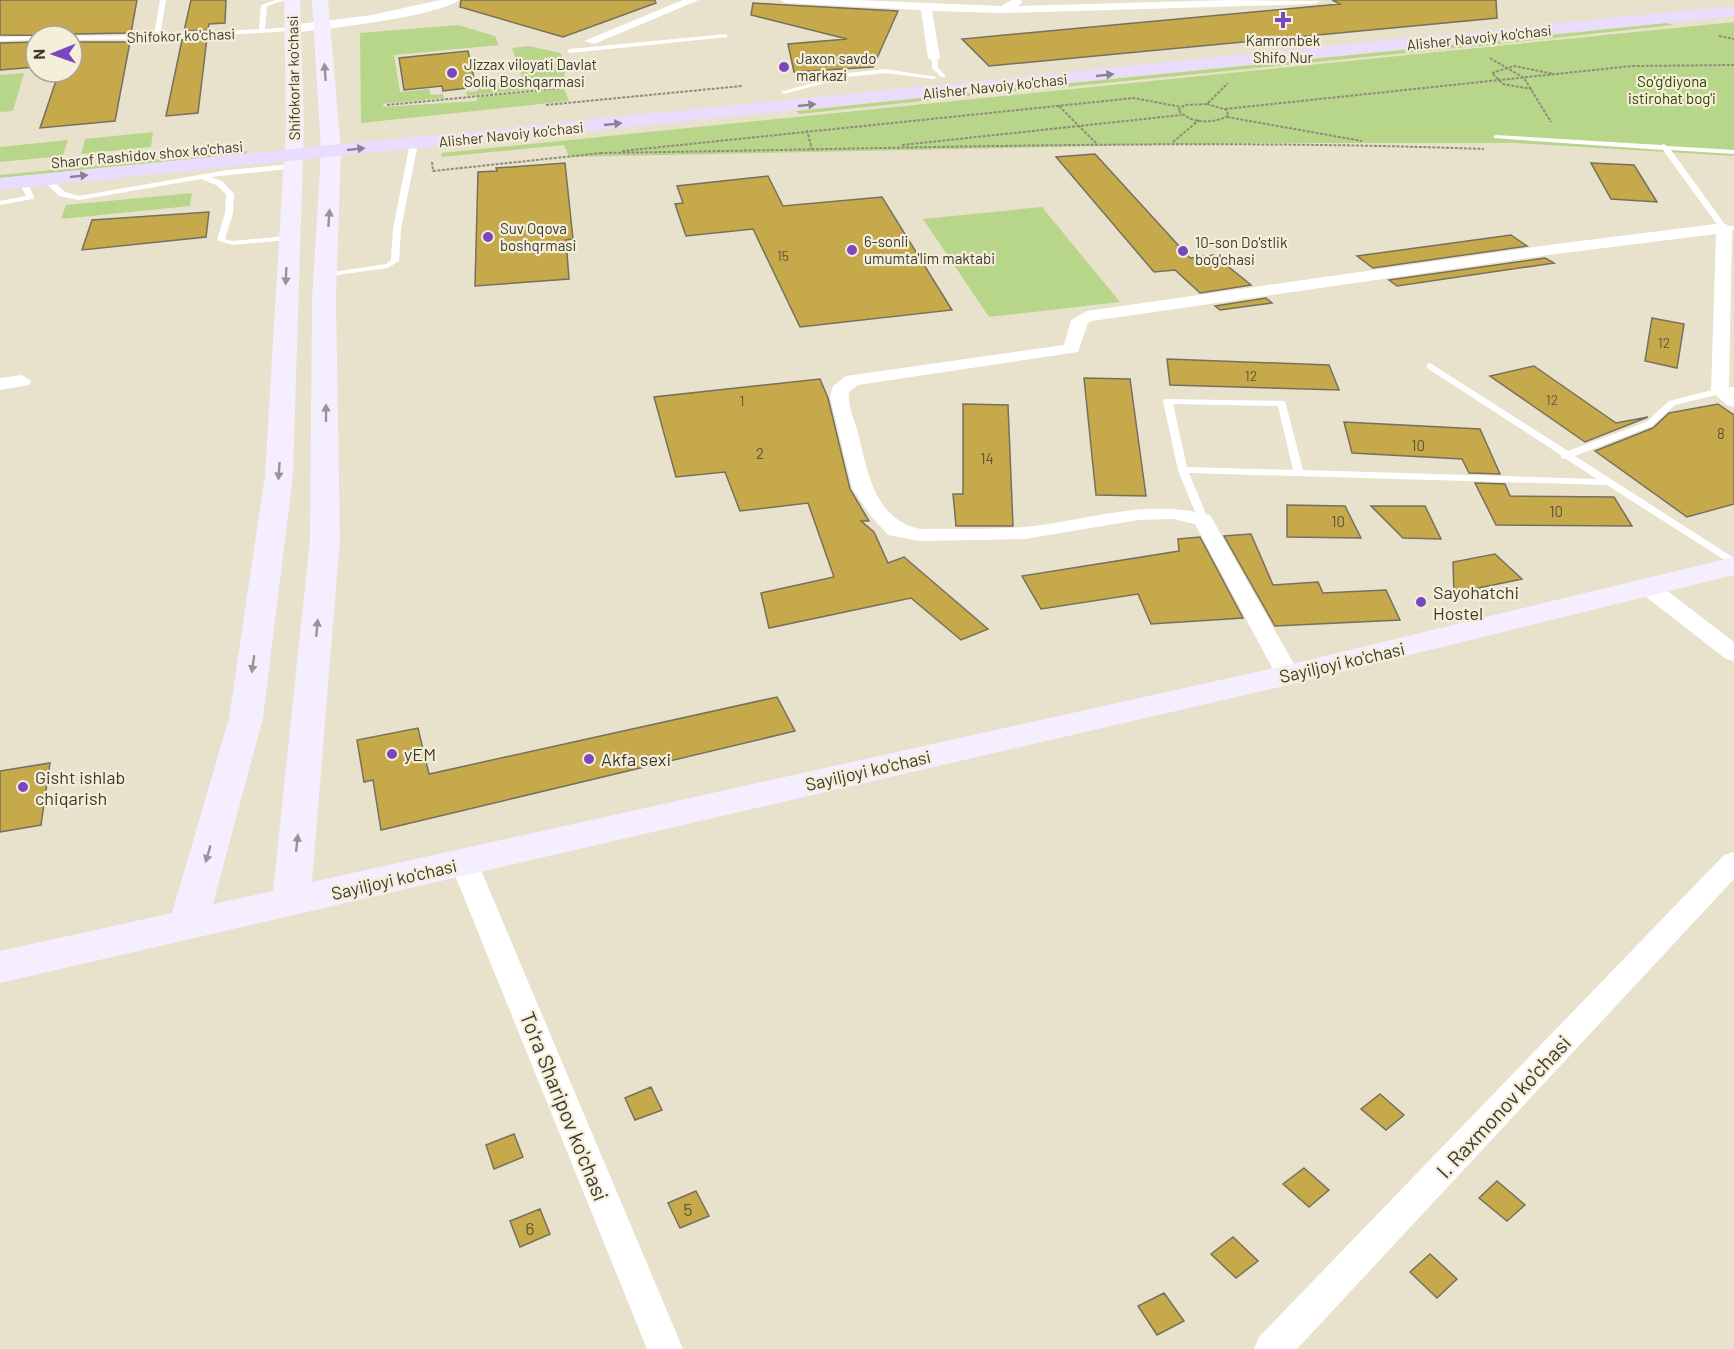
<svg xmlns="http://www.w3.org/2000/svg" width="1734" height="1349" viewBox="0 0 1734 1349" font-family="Barlow,sans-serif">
	<rect width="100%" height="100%" fill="#e8e1cb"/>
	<path fill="#b8d68a" d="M1734 22V156L1516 143H1254L569 157 564 145 442 157 441 153Z
		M1667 23 1673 25 1470 47 1465 44Z
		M458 25 495 36 499 45 394 55 400 92 429 89 431 95 443 94 444 98 383 104 384 107 477 101V97L564 89 569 101 361 123 360 33Z
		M1461 44 1467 47 1045 89 1042 86Z
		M529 46 560 53 564 59 516 61 512 48Z
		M564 62 565 86 467 96 466 92 478 91 477 87 522 78 519 68 527 67V65Z
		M24 73 13 111 0 112V75Z
		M1035 86 1038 89 799 114 797 111Z
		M153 132 151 147 81 154 85 139Z
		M68 140 63 156 0 162V147Z
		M247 151V154L0 178V175Z
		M192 193 190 206 61 219 66 205Z
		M1042 207 1120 302 989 317 923 219Z"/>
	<path fill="#c6a94b" stroke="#77705d" stroke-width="1.5" d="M0 0H137L131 33 72 34 70 36 0 35Z
		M191 0H226L225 23 209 24 208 30 184 31Z
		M461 0H655L656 3 563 37 460 7Z
		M1332 0H1496L1497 18 989 66 962 39 1340 4Z
		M753 3 786 5 898 11 873 67 794 72 788 44 847 39 751 15Z
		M207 38 198 113 166 116 182 40Z
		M36 42V67L0 70V43Z
		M72 42H130L115 121 40 128 59 72H72Z
		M468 51 475 83 466 84 467 88 443 91 442 86 404 90 399 58Z
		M1095 154 1190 258 1214 255 1251 285 1200 293 1175 270 1154 272 1056 157Z
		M565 163 573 239 566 240 569 279 475 286 478 172 497 171 496 168Z
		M1591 163 1634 165 1657 202 1611 199Z
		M768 176 783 206 882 197 952 310 800 327 753 229 686 236 675 204 683 203 677 186Z
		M209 212 206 237 82 250 92 220Z
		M1511 235 1527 246 1373 268 1357 256Z
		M1545 258 1554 263 1397 286 1389 280Z
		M1266 298 1272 303 1220 310 1215 306Z
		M1652 318 1684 324 1677 368 1645 361Z
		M1167 359 1329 365 1339 390 1170 385Z
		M1534 366 1616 423 1648 417 1585 442 1490 376Z
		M1084 378 1130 379 1146 496 1096 495Z
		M820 379 828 398 850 489 869 521H861L874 532 888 563 904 557 988 629 961 640 911 598 769 628 761 593 834 577 808 503 740 511 725 472 676 477 654 397Z
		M963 404 1008 405 1013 526H956L953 494H963Z
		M1718 404 1734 415V504L1687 517 1595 451 1653 428 1669 413Z
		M1344 422 1480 429 1500 474 1469 473 1462 459 1352 453Z
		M1475 483 1505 484 1510 496 1614 497 1632 526 1496 525Z
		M1287 505 1345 506 1361 538 1287 537Z
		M1371 506H1425L1441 539 1403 538Z
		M1251 534 1273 585 1318 582 1323 593 1386 590 1400 620 1275 626 1224 536Z
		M1200 537 1243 618 1151 624 1138 594 1041 609 1022 576 1179 551 1178 539Z
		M1495 554 1522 579 1454 593 1453 562Z
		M777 697 795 731 381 830 373 780 364 782 357 740 418 728 429 774Z
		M50 763 41 825 0 832V771Z
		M651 1087 662 1110 635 1120 625 1098Z
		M1380 1094 1404 1115 1386 1130 1361 1109Z
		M514 1134 523 1157 494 1169 486 1145Z
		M1304 1168 1329 1190 1309 1207 1283 1184Z
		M1497 1181 1525 1205 1507 1221 1479 1198Z
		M696 1191 709 1216 680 1228 668 1203Z
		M540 1209 550 1234 520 1247 510 1221Z
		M1233 1237 1258 1261 1236 1278 1211 1254Z
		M1430 1254 1457 1279 1437 1298 1410 1272Z
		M1164 1293 1184 1321 1157 1335 1138 1306Z"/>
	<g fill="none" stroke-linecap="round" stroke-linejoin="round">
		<path stroke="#908b7c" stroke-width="2" stroke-dasharray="3 1.5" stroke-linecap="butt" d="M1719 36 1734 39
			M1490 58 1524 78 1551 122
			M1532 89 1503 84 1492 73 1514 66 1554 74
			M1208 103 1228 83
			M1207 104 1227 110 1228 116C1212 124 1191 124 1178 110L1185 105Z
			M387 105 573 87
			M546 105 742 86
			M1059 106 1096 143
			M1225 109 1632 66 1734 65
			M1227 117 1362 141
			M807 130 812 150
			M1173 142 1199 120
			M902 145 1181 115
			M622 151 1134 98 1181 107
			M600 153C895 149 1189 138 1484 149
			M432 162 433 171 602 153"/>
		<path fill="#fff" fill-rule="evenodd" d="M160 0H166L160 35 259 29 261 5 276 0H286L267 6 265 29 291 27 294 29 291 31 157 39 72 40V36L154 35Z
			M726 34 728 37 570 53 567 51 570 49Z
			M36 36V40L0 41V37Z
			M932 57 937 58 938 68 945 75V77H941L932 68Z
			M885 69 937 77 934 79 885 73 847 77 784 94 781 92 847 73Z
			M1496 135 1661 145 1664 144 1667 146 1734 150V154L1671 150 1726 226H1734V230H1721L1663 150 1494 138V136Z
			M414 141 418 143 401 229 399 261 388 268 323 277V273H326L386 264 391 260 393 229 410 143Z
			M293 164H296V168L210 177 222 181 234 194 233 213 225 239 232 241 288 236 292 238 288 240 232 245 217 240 225 213 226 194 216 185 201 179 79 200 59 196 43 180 50 178 65 192 79 196 228 170Z
			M20 180 27 182 34 197 33 199 0 205V201L26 196 19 182Z
			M1430 363 1568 451 1646 422 1669 401 1720 388 1734 387V393L1720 394 1675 405 1652 426 1575 456 1734 558V566L1607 485 1189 473 1208 519 1203 522 1198 519 1178 470 1163 401 1165 399 1285 401 1303 470 1597 479 1566 459 1561 458V455L1427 368V364ZM1173 404 1278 406 1293 470 1187 467Z"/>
		<path fill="#fff" fill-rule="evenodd" d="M440 0H459C440 16 321 30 291 33L285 29 291 25 372 15Z
			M683 0H699L594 44 584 41Z
			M780 0H855L1001 6 1012 0H1021L1023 2 1018 6 1230 0 1321 1 1315 4 1003 13 932 11 940 58 934 62 928 58 921 10 786 3Z
			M1724 223 1732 228 1729 389 1734 392V407L1727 405 1711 391 1716 234 1556 254 1092 321 1088 323 1078 352 858 385 849 392C847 405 855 421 858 433 868 472 874 519 920 529 955 528 991 530 1025 527 1091 520 1144 498 1210 515L1300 675 1296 680 1288 683 1280 680 1276 675 1195 524 1173 519 1138 520 1025 539 920 541 888 535 870 515 852 488 830 397 833 386 846 376 1064 345 1071 320 1087 311 1556 244Z
			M22 375 31 381 29 385 0 390V378Z
			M1649 581 1657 583 1734 642V661L1726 659 1641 593 1638 588 1641 583Z
			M1734 852V879L1297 1349H1254L1259 1337 1724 855Z
			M464 853 474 856 478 863 683 1349H647L450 863 454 856Z"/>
		<path fill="#f4eeff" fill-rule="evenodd" d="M284 0H300L304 125 293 475 263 718 213 904 273 891 310 539 312 299 321 151 312 0H328L341 151 336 299 340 539 312 882 1288 665 1734 557V575L1288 685 0 983V951L172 913 229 718 265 475 286 125Z"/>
		<path fill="#e9dcff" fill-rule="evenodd" d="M1734 6V16L0 190V178Z"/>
	</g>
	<defs><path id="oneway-solid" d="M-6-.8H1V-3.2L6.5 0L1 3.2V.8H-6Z" transform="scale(1.5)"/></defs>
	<g fill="#989498">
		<use href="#oneway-solid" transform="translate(325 72) rotate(-94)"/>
		<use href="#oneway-solid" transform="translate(329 218) rotate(-86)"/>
		<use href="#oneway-solid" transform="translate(286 276) rotate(92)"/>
		<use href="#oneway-solid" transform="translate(326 413) rotate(-90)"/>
		<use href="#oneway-solid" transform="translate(279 471) rotate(94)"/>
		<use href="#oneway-solid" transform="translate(317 628) rotate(-85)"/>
		<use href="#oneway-solid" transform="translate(253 664) rotate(98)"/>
		<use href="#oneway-solid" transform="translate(297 843) rotate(-84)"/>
		<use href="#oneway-solid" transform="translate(208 854) rotate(106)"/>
	</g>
	<g fill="#8a838e">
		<use href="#oneway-solid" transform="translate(1105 75) rotate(-6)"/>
		<use href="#oneway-solid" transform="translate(807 105) rotate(-6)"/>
		<use href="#oneway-solid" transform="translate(613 124) rotate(-6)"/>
		<use href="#oneway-solid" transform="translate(356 149) rotate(-6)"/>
		<use href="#oneway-solid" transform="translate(79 176) rotate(-6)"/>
	</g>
	<g fill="#7a47be" stroke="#f5eed8" stroke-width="2">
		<path d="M1280 11h6v6h6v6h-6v6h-6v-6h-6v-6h6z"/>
		<circle cx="784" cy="67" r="6"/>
		<circle cx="452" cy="73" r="6"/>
		<circle cx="488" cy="237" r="6"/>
		<circle cx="852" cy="250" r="6"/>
		<circle cx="1183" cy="251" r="6"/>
		<circle cx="1421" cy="602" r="6"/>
		<circle cx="392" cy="754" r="6"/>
		<circle cx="589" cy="759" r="6"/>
		<circle cx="23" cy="787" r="6"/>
	</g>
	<g text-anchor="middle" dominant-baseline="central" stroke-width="4.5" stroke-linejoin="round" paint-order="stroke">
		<g font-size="14" fill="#5f5638">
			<text x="783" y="255">15</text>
			<text x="1664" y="342">12</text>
			<text x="1251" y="375">12</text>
			<text x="1552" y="399">12</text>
			<text x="742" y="400">1</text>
		</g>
		<g font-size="15" fill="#3d3a31" stroke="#f5eed8">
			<text transform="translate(181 35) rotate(-2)">Shifokor ko'chasi</text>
			<text transform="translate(1479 37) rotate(-6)">Alisher Navoiy ko'chasi</text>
			<text transform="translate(293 78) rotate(-91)">Shifokorlar ko'chasi</text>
			<text transform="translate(995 86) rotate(-6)">Alisher Navoiy ko'chasi</text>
			<text transform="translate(511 134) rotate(-6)">Alisher Navoiy ko'chasi</text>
			<text transform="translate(147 154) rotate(-5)">Sharof Rashidov shox ko'chasi</text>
		</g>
		<g font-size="15" fill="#3d3a31" stroke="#f5eed8" text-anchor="start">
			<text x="1283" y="40" text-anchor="middle">Kamronbek<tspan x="1283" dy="17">Shifo Nur</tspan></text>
			<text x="796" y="58">Jaxon savdo<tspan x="796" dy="17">markazi</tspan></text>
			<text x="464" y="64">Jizzax viloyati Davlat<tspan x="464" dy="17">Soliq Boshqarmasi</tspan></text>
			<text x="500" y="228">Suv Oqova<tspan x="500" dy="17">boshqrmasi</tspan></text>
			<text x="864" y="241">6-sonli<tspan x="864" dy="17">umumta'lim maktabi</tspan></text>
			<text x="1195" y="242">10-son Do'stlik<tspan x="1195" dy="17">bog'chasi</tspan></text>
		</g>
		<g font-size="15" fill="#2e4201" stroke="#f5eed8">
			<text x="1672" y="81">So'g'diyona<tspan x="1672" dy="17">istirohat bog'i</tspan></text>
		</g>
		<g font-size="15" fill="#5f5638">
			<text x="1721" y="433">8</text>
			<text x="1418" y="445">10</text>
			<text x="760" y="453">2</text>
			<text x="987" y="458">14</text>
			<text x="1556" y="511">10</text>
			<text x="1338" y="521">10</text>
		</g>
		<g font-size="18" fill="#3d3a31" stroke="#f5eed8" text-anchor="start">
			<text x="1433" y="592">Sayohatchi<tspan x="1433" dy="21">Hostel</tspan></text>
			<text x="404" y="754">yEM</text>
			<text x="601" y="759">Akfa sexi</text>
			<text x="35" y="777">Gisht ishlab<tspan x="35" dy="21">chiqarish</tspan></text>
		</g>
		<g font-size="18" fill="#3d3a31" stroke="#f5eed8">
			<text transform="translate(1342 662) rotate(-13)">Sayiljoyi ko'chasi</text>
			<text transform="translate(868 770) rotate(-13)">Sayiljoyi ko'chasi</text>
			<text transform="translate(394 879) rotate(-13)">Sayiljoyi ko'chasi</text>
		</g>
		<g font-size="18" fill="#5f5638">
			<text x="688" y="1209">5</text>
			<text x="530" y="1228">6</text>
		</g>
		<g font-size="21" fill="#3d3a31" stroke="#f5eed8">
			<text transform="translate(565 1106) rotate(68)">To'ra Sharipov ko'chasi</text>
			<text transform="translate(1503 1106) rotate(-47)">I. Raxmonov ko'chasi</text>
		</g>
	</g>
	<g transform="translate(54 54) rotate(269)"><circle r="28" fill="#f5eed8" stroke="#aba695" stroke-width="1.5"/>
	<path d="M0-4.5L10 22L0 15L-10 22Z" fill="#7a47be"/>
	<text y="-9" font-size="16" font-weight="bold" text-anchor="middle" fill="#3d3a31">N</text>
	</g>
</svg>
